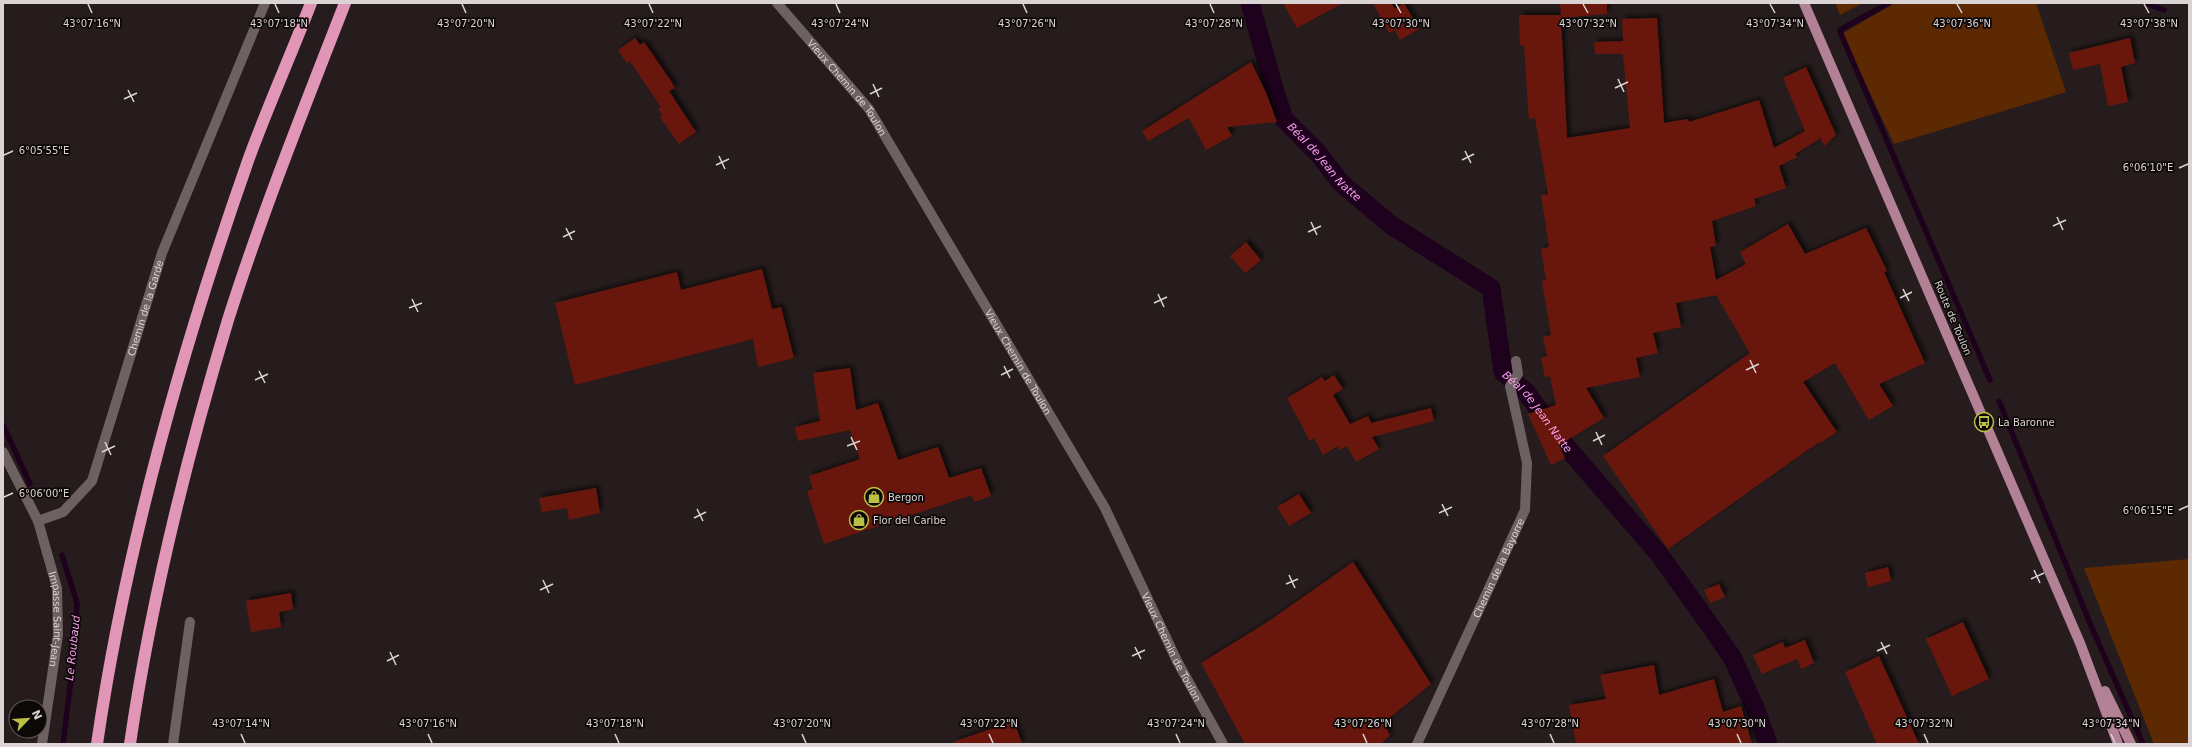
<svg xmlns="http://www.w3.org/2000/svg" width="2192" height="747" viewBox="0 0 2192 747" font-family="'DejaVu Sans',sans-serif">
	<defs>
		<filter id="shadow"><feDropShadow dx="3.5" dy="-3.5" stdDeviation="2" flood-color="#0009"/></filter>
	</defs>
	<rect width="100%" height="100%" fill="#271c1d"/>
	<path fill="#5c2902" d="M1835 3H1863L1840 15Z
		M1894 3H2036L2066 92 1894 144 1842 34Z
		M2189 559V744H2154L2084 568Z"/>
	<g fill="none" stroke-linecap="round" stroke-linejoin="round">
		<path stroke="#1e011c" stroke-width="5.5" d="M1889 3 1840 30 1841 34 1990 380
			M2146 3 2164 10
			M1999 401 2092 628 2143 744
			M3 425 30 484
			M62 555 77 603 75 646 63 744"/>
		<path stroke="#1e011c" stroke-width="19" id="s1" d="M1250 3 1276 95 1284 119 1318 153 1341 183 1391 225 1491 288 1503 372 1526 392 1564 444 1659 554 1709 624 1732 657 1756 710 1768 744"/>
	</g>
	<path fill="#69190d" filter="url(#shadow)" d="M1283 3H1343L1297 28Z
		M1373 3H1391L1395 9 1404 3 1419 29 1400 40 1395 30 1389 33Z
		M1560 3H1607V14L1561 18 1567 138 1630 128 1623 54H1595L1594 42 1623 41 1622 19 1657 18 1664 123 1688 119 1689 122 1759 100 1774 148 1805 131 1783 78 1806 67 1836 135 1824 146 1821 138 1795 154 1797 157 1779 166 1786 188 1754 199 1756 206 1712 221 1716 246 1710 247 1716 280 1746 264 1740 252 1788 224 1805 254 1866 228 1887 271 1884 272 1925 363 1879 384 1893 406 1869 420 1835 363 1803 382 1837 432 1820 443 1819 442 1668 549 1603 456 1750 353 1716 295 1676 303 1681 327 1653 333 1658 353 1636 358 1640 377 1586 388 1604 418 1559 445 1565 458 1551 465 1528 414 1556 405 1550 376 1545 377 1541 358 1547 356 1543 337 1551 335 1542 281 1546 280 1541 249 1549 247 1541 195 1548 194 1535 118 1529 119 1524 45H1520L1519 15H1561Z
		M635 38 640 45 644 42 671 81 675 88 669 91 696 132 679 144 660 117 662 115 658 109 661 107 630 61 627 63 618 50Z
		M2130 38 2135 63 2121 67 2128 102 2108 106 2100 64 2073 70 2069 53Z
		M1251 62 1267 95 1277 122 1227 127 1232 136 1206 150 1189 118 1148 141 1142 131Z
		M1246 242 1261 260 1245 273 1230 256Z
		M762 269 772 309 781 307 794 358 758 367 753 339 575 385 555 303 677 272 681 290Z
		M850 368 856 410 878 403 898 460 938 447 949 478 981 468 991 496 974 502 972 495 824 544 807 491 813 489 809 476 860 459 850 430 798 441 795 427 820 421 813 373Z
		M1334 375 1343 389 1333 395 1350 424 1368 416 1371 423 1431 408 1434 421 1372 437 1379 449 1356 462 1347 446 1340 450 1338 446 1323 455 1314 438 1310 441 1287 398 1322 377 1325 381Z
		M596 488 600 513 569 520 567 508 542 512 539 498Z
		M1299 494 1311 513 1289 526 1277 507Z
		M1353 562 1431 684 1383 723 1390 735 1381 744H1245L1201 663 1269 621Z
		M1888 567 1891 581 1868 587 1865 573Z
		M1719 584 1725 597 1710 603 1704 590Z
		M291 593 293 609 279 612 281 627 251 632 246 601Z
		M1963 622 1989 679 1952 696 1926 639Z
		M1805 640 1814 663 1801 669 1797 659 1762 674 1753 655 1783 642 1785 648Z
		M1879 656 1919 744H1877L1845 672Z
		M1654 665 1659 695 1714 679 1723 712 1741 706 1752 744H1576L1569 705 1606 699 1600 675Z
		M1014 721 1022 744H953V742Z"/>
	<g fill="none" stroke-linecap="round" stroke-linejoin="round">
		<g stroke="#6e6162" stroke-width="10">
			<path id="s2" d="M3 452 38 521 57 588 58 635 42 744"/>
			<path id="s3" d="M38 521 63 512 92 481 162 253 265 3"/>
			<path d="M173 744 190 622"/>
			<path id="s4" d="M1417 744 1525 510 1527 463 1510 386 1518 374 1516 361"/>
		</g>
		<path stroke="#6e6162" stroke-width="10" id="s5" d="M777 3 869 109 1105 508 1177 661 1223 744"/>
		<path stroke="#b38196" stroke-width="10" d="M1804 3 2080 643 2118 744
			M2105 691 2131 744"/>
		<path stroke="#e196b8" stroke-width="12" d="M97 744C126 544 182 348 249 158 268 106 291 55 311 3
			M130 744C151 600 186 459 228 320 262 213 304 108 345 3"/>
	</g>
	<path fill="none" stroke="#dbd4d4" stroke-width="1.5" d="M88 4 92 13M275 4 279 13M462 4 466 13M649 4 653 13M836 4 840 13M1023 4 1027 13M1210 4 1214 13M1396 4 1401 13M1583 4 1588 13M1770 4 1775 13M1957 4 1962 13M2144 4 2149 13M1618 79 1624 92M873 84 879 97M1615 88 1628 82M128 90 134 102M870 94 882 88M124 99 137 93M1465 151 1471 163M4 155 13 151M719 156 725 169M1462 160 1474 154M716 165 729 159M2179 168 2188 164M2057 217 2063 230M1311 222 1317 235M2053 226 2066 220M566 228 572 240M1308 232 1321 226M563 237 575 231M1903 289 1909 301M1158 294 1164 307M1900 298 1912 292M412 299 418 312M1154 303 1167 297M409 308 422 303M1750 360 1756 373M1004 366 1010 378M1746 370 1759 364M259 371 265 383M1001 375 1013 369M255 380 268 374M1596 432 1602 445M851 437 857 450M1593 441 1605 435M105 442 111 455M847 446 860 441M102 452 115 446M4 497 13 493M1442 504 1448 516M697 509 703 521M2179 510 2188 506M1439 513 1452 507M694 518 706 512M2034 570 2040 583M1289 575 1295 588M2031 579 2044 573M543 580 549 593M1286 584 1298 579M540 590 553 584M1881 642 1887 654M1135 647 1141 659M1877 651 1890 645M390 652 396 665M1132 656 1145 650M387 661 399 655M241 734 245 743M428 734 432 743M615 734 619 743M802 734 806 743M989 734 993 743M1176 734 1180 743M1363 734 1367 743M1550 734 1554 743M1737 734 1741 743M1924 734 1928 743M2111 734 2115 743"/>
	<defs>
		<g id="bus-ring" transform="scale(1)"><circle r="9.5" fill="#0d0808" stroke="#bbc045" stroke-width="1.5"/><path d="M-5-6H5V4H4V6H2V4H-2V6H-4V4H-5ZM-3.5-4V0h7V-4ZM-3.5 1.2v1.5H-2V1.2ZM2 1.2v1.5H3.5V1.2Z" fill="#bbc045"/></g>
		<g id="shop-ring" transform="scale(1)"><circle r="9.5" fill="#0d0808" stroke="#bbc045" stroke-width="1.5"/><path d="M-5-2.5h2.3a2.7 3.5 0 0 1 5.4 0H5L5.5 6h-11ZM-1.5-2.5h3a1.5 2.3 0 0 0-3 0Z" fill="#bbc045"/></g>
	</defs>
	<g fill-rule="evenodd">
		<use href="#bus-ring" x="1984" y="422"/>
		<use href="#shop-ring" x="874" y="497"/>
		<use href="#shop-ring" x="859" y="520"/>
	</g>
	<g text-anchor="middle" dominant-baseline="central" stroke-width="3.5" stroke-linejoin="round" paint-order="stroke">
		<g font-size="10" fill="#dbd4d4" stroke="#0d0808">
			<text stroke="none"><textPath href="#s5" startOffset="110">Vieux Chemin de Toulon</textPath></text>
			<text stroke="none"><textPath href="#s3" startOffset="250">Chemin de la Garde</textPath></text>
			<text transform="translate(1953 318) rotate(67)">Route de Toulon</text>
			<text stroke="none"><textPath href="#s5" startOffset="434">Vieux Chemin de Toulon</textPath></text>
			<text stroke="none"><textPath href="#s4" startOffset="194">Chemin de la Bayorre</textPath></text>
			<text stroke="none"><textPath href="#s2" startOffset="178">Impasse Saint-Jean</textPath></text>
			<text stroke="none"><textPath href="#s5" startOffset="758">Vieux Chemin de Toulon</textPath></text>
		</g>
		<g font-size="10" fill="#dbd4d4" stroke="#0d0808" text-anchor="start">
			<text x="1998" y="422">La Baronne</text>
			<text x="888" y="497">Bergon</text>
			<text x="873" y="520">Flor del Caribe</text>
		</g>
		<g font-size="11" font-style="italic" fill="#f9a0ef" stroke="#0d0808">
			<text stroke="none"><textPath href="#s1" startOffset="180">Béal de Jean Natte</textPath></text>
			<text stroke="none"><textPath href="#s1" startOffset="528">Béal de Jean Natte</textPath></text>
			<text transform="translate(73 648) rotate(-84)">Le Roubaud</text>
		</g>
	</g>
	<g font-size="10" text-anchor="middle" fill="#dbd4d4" stroke="#0d0808" stroke-width="3.5" stroke-linejoin="round" paint-order="stroke">
		<text x="92" y="27">43°07'16"N</text>
		<text x="279" y="27">43°07'18"N</text>
		<text x="466" y="27">43°07'20"N</text>
		<text x="653" y="27">43°07'22"N</text>
		<text x="840" y="27">43°07'24"N</text>
		<text x="1027" y="27">43°07'26"N</text>
		<text x="1214" y="27">43°07'28"N</text>
		<text x="1401" y="27">43°07'30"N</text>
		<text x="1588" y="27">43°07'32"N</text>
		<text x="1775" y="27">43°07'34"N</text>
		<text x="1962" y="27">43°07'36"N</text>
		<text x="2149" y="27">43°07'38"N</text>
		<text x="44" y="154">6°05'55"E</text>
		<text x="2148" y="171">6°06'10"E</text>
		<text x="44" y="497">6°06'00"E</text>
		<text x="2148" y="514">6°06'15"E</text>
		<text x="241" y="727">43°07'14"N</text>
		<text x="428" y="727">43°07'16"N</text>
		<text x="615" y="727">43°07'18"N</text>
		<text x="802" y="727">43°07'20"N</text>
		<text x="989" y="727">43°07'22"N</text>
		<text x="1176" y="727">43°07'24"N</text>
		<text x="1363" y="727">43°07'26"N</text>
		<text x="1550" y="727">43°07'28"N</text>
		<text x="1737" y="727">43°07'30"N</text>
		<text x="1924" y="727">43°07'32"N</text>
		<text x="2111" y="727">43°07'34"N</text>
	</g>
	<rect width="2192" height="747" fill="none" stroke="#dbd4d4" stroke-width="8"/>
	<g transform="translate(28 719) rotate(65)"><circle r="19" fill="#0d0808" stroke="#5f5a5a"/>
	<path d="M0-3L7 15L0 10L-7 15Z" fill="#bbc045"/>
	<text y="-6" font-size="11" font-weight="bold" text-anchor="middle" fill="#dbd4d4">N</text>
	</g>
</svg>
